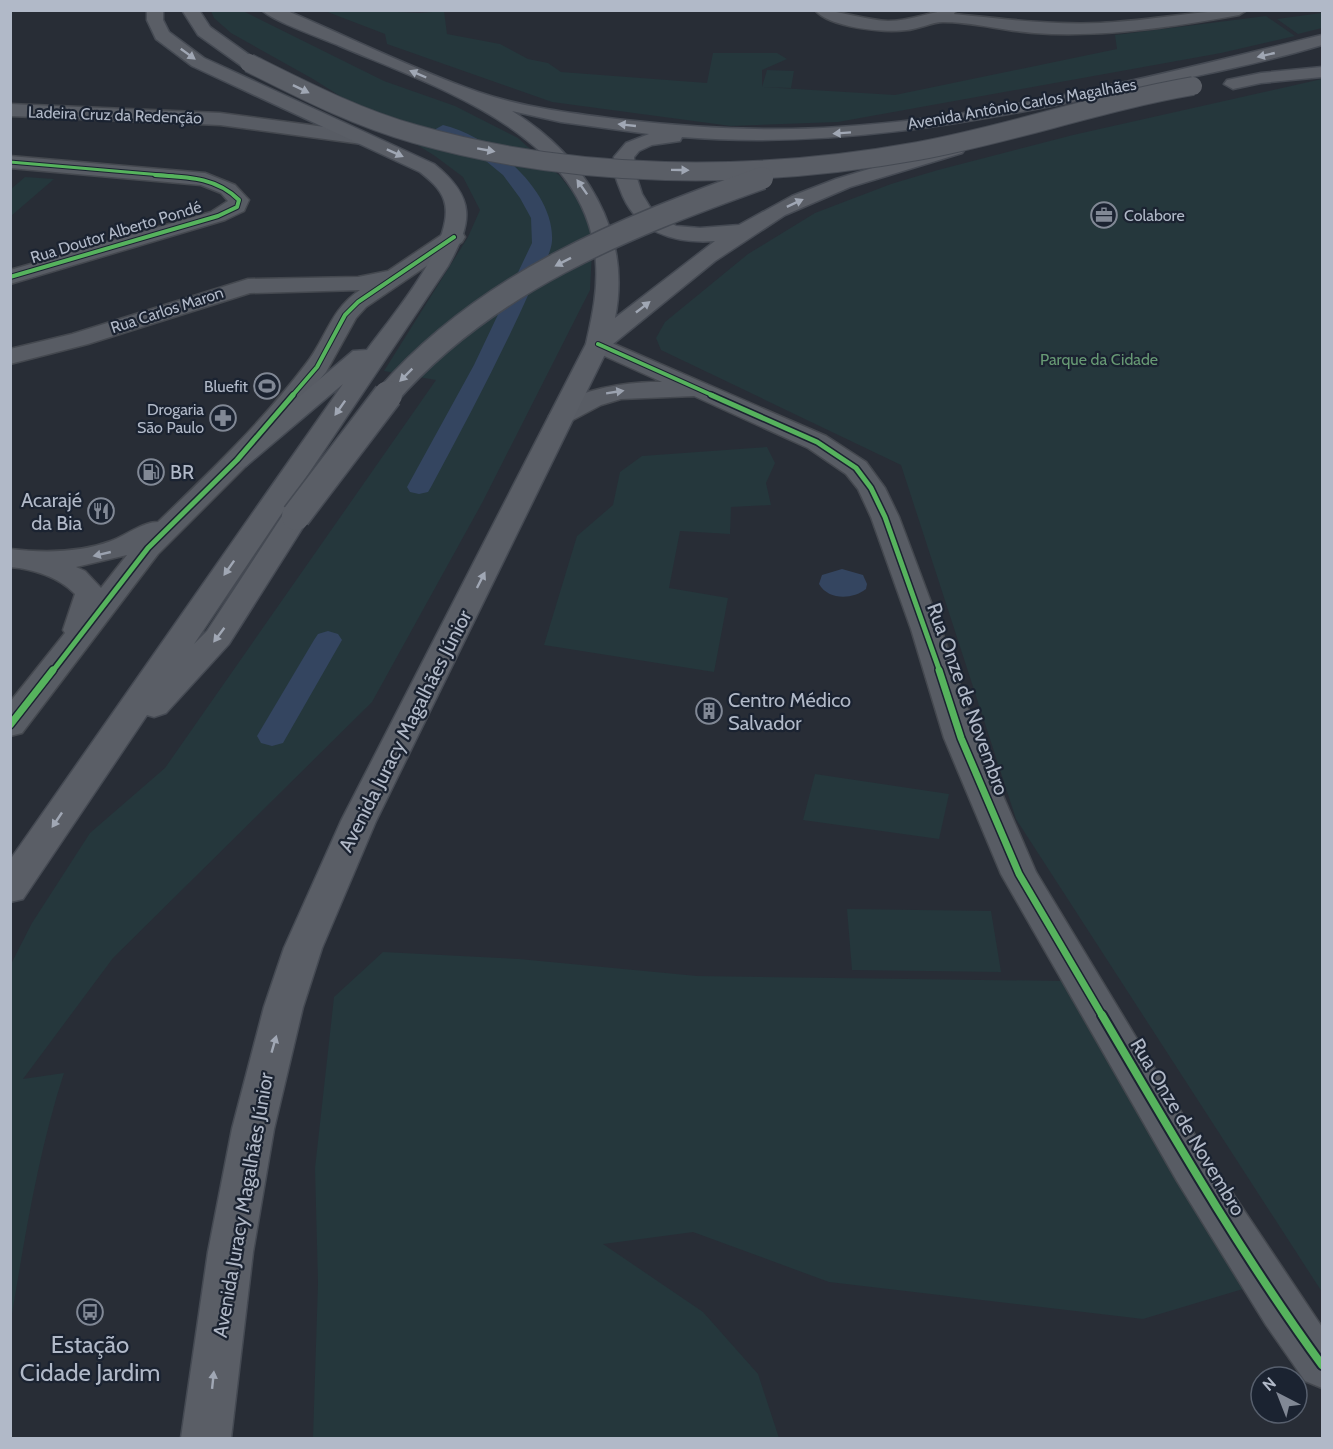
<svg xmlns="http://www.w3.org/2000/svg" width="1333" height="1449" viewBox="0 0 1333 1449" font-family="Cabin,sans-serif">
	<rect width="100%" height="100%" fill="#282d36"/>
	<path fill="#25373c" d="M211 11H243L384 81 455 106 518 138 560 176 580 202 593 232 590 290 482 503 372 702 113 958 23 1079 64 1073C38 1153 25 1236 11 1320V964L32 923 90 833 165 768 436 380 384 371 468 237 480 210 463 177 435 156 313 79 231 33 214 18Z
		M375 11 420 13 444 11 447 34 500 44 528 59 548 63 561 72 707 83 713 53H777L787 59 762 70V87L767 70 794 71 791 88 763 87 895 95 1117 49 1115 35 1266 16 1295 36 1221 53 838 122 731 126 552 102 387 44 385 34 325 11Z
		M1322 13V28L1298 34 1277 19Z
		M1322 79V1292L1016 819 901 465 661 350 656 338 665 322 748 254 815 213 891 184 938 170 1073 135Z
		M25 177 54 179 11 216V189Z
		M767 447 775 463 766 483 771 505 731 507 730 534 680 531 669 588 728 598 714 672 544 645 577 536 613 505 620 472 642 456Z
		M815 774 949 794 939 839 803 820Z
		M847 909 991 911 1001 972 852 970Z
		M383 952 519 959 697 976 1062 981 1243 1289 1143 1319 829 1282 693 1232 603 1244 703 1312 758 1374 779 1438H313L318 1283 315 1168 334 997Z"/>
	<path fill="#344560" d="M842 569 863 575 867 584 866 589C852 600 828 600 819 584L822 575Z"/>
	<g fill="none" stroke-linecap="round" stroke-linejoin="round">
		<path fill="#344560" fill-rule="evenodd" d="M443 125C489 136 555 189 552 241 551 256 537 276 530 291 500 358 466 422 431 487L428 492 419 494 410 492 407 487 474 365 532 243 531 218 520 198 503 175 475 152 437 134 434 130Z
			M328 631 338 634 342 640 287 736 283 743 272 746 261 743 257 736 314 640 318 634Z"/>
		<g stroke="#44484f" stroke-width="3">
			<path id="minor" d="M815 10C840 10 863 20 888 21 913 21 932 10 956 10L954 14C1003 19 1051 25 1100 23 1150 21 1198 10 1247 10L1239 15C1172 27 1103 38 1034 33 1004 31 973 22 943 22 932 22 919 29 907 30 885 33 830 28 815 10Z
				M10 156 205 173 235 185 249 200 244 211 225 220 10 284V270L211 212 228 201 221 193 201 185 10 168Z
				M454 231 462 232 465 237 462 242 366 307 356 318 326 372 246 466 158 554 22 733 10 736V702L65 633 63 630 75 594C59 577 33 569 10 567V549C44 553 79 553 111 541 127 535 142 522 158 522 210 472 263 421 306 364 327 337 330 310 360 290L250 293 88 344 10 364V349L72 334 248 279 358 277 388 271 446 232ZM127 555 101 588 85 571 76 567Z"/>
		</g>
		<g stroke="#44484f" stroke-width="3">
			<path id="tertiary" d="M10 104 220 113 362 132 372 138 362 144 220 125 10 116Z
				M598 337 826 436 866 462 885 488 899 517 941 629 978 738 1036 872 1207 1155 1322 1327V1388L1305 1381 1266 1325 1177 1181 1001 874 944 738 911 629 871 517 858 489 846 474 808 448 694 396 621 399 601 405 571 421 562 424 553 421 549 416C568 389 631 381 662 382L589 349 586 344 589 339Z"/>
		</g>
		<g stroke="#454a53" stroke-width="3">
			<path id="primary" d="M147 10H163V20L169 32 204 58 434 164C476 198 473 221 448 266L194 644 207 631 286 510 296 508 306 510 310 516 229 644 166 713 154 717 147 715 23 899 10 902V860L343 384 246 466 237 468 228 466 224 460 353 351 367 350C390 318 458 240 444 200 440 188 430 180 420 172L192 66 156 39 147 20Z
				M182 10H199L210 27 255 59 258 63 255 67H243L198 35Z
				M262 10H285C349 37 412 69 478 92 524 108 576 114 625 120 696 128 767 132 839 127 998 117 1167 73 1322 35V45C1256 65 1187 78 1119 92 974 123 831 149 682 137L680 141 652 145 639 151 634 157V169L642 194 653 212 676 226 700 228 739 225 792 196 836 179 955 143 965 149 962 153 850 187 785 215 715 261 608 348 376 821 322 948 303 1007 274 1129 253 1252 231 1438H181L208 1252 232 1129 264 1007 284 948 341 821 586 344C592 317 598 291 596 263 589 135 438 88 340 46 324 39 272 21 262 10ZM512 111 561 122 649 134 626 143 614 157C612 168 616 179 620 189 635 232 673 244 715 241L615 318C632 232 585 156 512 111Z
				M1322 67V77L1261 83 1233 89 1224 84 1227 80 1261 73Z"/>
		</g>
		<use href="#minor" fill="#585c64" fill-rule="evenodd"/>
		<use href="#tertiary" fill="#585c64" fill-rule="evenodd"/>
		<use href="#primary" fill="#5a5e66" fill-rule="evenodd"/>
		<g stroke="#454a53" stroke-width="20" stroke-linecap="butt">
			<path id="primary-bridge-far2" d="M249 63C303 90 357 118 415 134 577 180 752 181 918 151 1011 134 1100 102 1193 86"/>
		</g>
		<g stroke="#454a53" stroke-width="25" stroke-linecap="butt">
			<path id="primary-bridge-far1" d="M387 396C486 282 623 228 762 178"/>
		</g>
		<g stroke="#454a53" stroke-width="31" stroke-linecap="butt">
			<path id="primary-bridge" d="M296 516 388 395"/>
		</g>
		<use href="#primary-bridge-far2" stroke="#5a5e66" stroke-width="18"/>
		<use href="#primary-bridge-far1" stroke="#5a5e66" stroke-width="22"/>
		<use href="#primary-bridge" stroke="#5a5e66" stroke-width="28"/>
		<g stroke="#1b2331" stroke-width="5">
			<path id="cycleway-far4" d="M10 162 173 176"/>
		</g>
		<g stroke="#1b2331" stroke-width="6">
			<path id="cycleway-far3" d="M10 277 218 216 237 207 239 200C216 177 187 177 155 175
				M598 344 714 396
				M292 396 317 367 345 315 358 302 454 237"/>
		</g>
		<g stroke="#1b2331" stroke-width="8">
			<path id="cycleway-far2" d="M711 395 817 442 856 468 871 488 885 517 940 672
				M52 672 148 548 237 460 293 395"/>
		</g>
		<g stroke="#1b2331" stroke-width="10">
			<path id="cycleway-far1" d="M939 670 961 738 1019 874 1103 1017
				M10 725 53 670"/>
		</g>
		<g stroke="#1b2331" stroke-width="12">
			<path id="cycleway" d="M1102 1015C1172 1134 1241 1254 1322 1365"/>
		</g>
		<use href="#cycleway-far4" stroke="#56b35d" stroke-width="3"/>
		<use href="#cycleway-far3" stroke="#56b35d" stroke-width="4"/>
		<use href="#cycleway-far2" stroke="#56b35d" stroke-width="5"/>
		<use href="#cycleway-far1" stroke="#56b35d" stroke-width="7"/>
		<use href="#cycleway" stroke="#56b35d" stroke-width="8"/>
	</g>
	<defs><path id="oneway-solid" d="M-6-.8H1V-3.2L6.5 0L1 3.2V.8H-6Z" transform="scale(1.5)"/></defs>
	<g fill="#a0a7b4">
		<use href="#oneway-solid" transform="translate(188 54) rotate(36)"/>
		<use href="#oneway-solid" transform="translate(1266 55) rotate(167)"/>
		<use href="#oneway-solid" transform="translate(418 74) rotate(-157)"/>
		<use href="#oneway-solid" transform="translate(301 89) rotate(26)"/>
		<use href="#oneway-solid" transform="translate(627 125) rotate(-174)"/>
		<use href="#oneway-solid" transform="translate(842 133) rotate(176)"/>
		<use href="#oneway-solid" transform="translate(486 150) rotate(10)"/>
		<use href="#oneway-solid" transform="translate(395 153) rotate(24)"/>
		<use href="#oneway-solid" transform="translate(680 170) rotate(1)"/>
		<use href="#oneway-solid" transform="translate(582 187) rotate(-125)"/>
		<use href="#oneway-solid" transform="translate(795 203) rotate(-25)"/>
		<use href="#oneway-solid" transform="translate(563 262) rotate(153)"/>
		<use href="#oneway-solid" transform="translate(643 307) rotate(-38)"/>
		<use href="#oneway-solid" transform="translate(406 375) rotate(135)"/>
		<use href="#oneway-solid" transform="translate(340 408) rotate(125)"/>
		<use href="#oneway-solid" transform="translate(229 568) rotate(125)"/>
		<use href="#oneway-solid" transform="translate(481 580) rotate(-63)"/>
		<use href="#oneway-solid" transform="translate(219 635) rotate(127)"/>
		<use href="#oneway-solid" transform="translate(57 820) rotate(124)"/>
		<use href="#oneway-solid" transform="translate(274 1044) rotate(-74)"/>
		<use href="#oneway-solid" transform="translate(213 1380) rotate(-84)"/>
	</g>
	<g fill="#9ba2af">
		<use href="#oneway-solid" transform="translate(615 392) rotate(-9)"/>
		<use href="#oneway-solid" transform="translate(102 554) rotate(167)"/>
	</g>
	<defs>
		<g id="office-ring" transform="scale(1.35)"><circle r="9.5" fill="#1b2331" stroke="#818895" stroke-width="1.5"/><path d="M-6-3h4V-5.5h4V-3h4V5H-6ZM-1-4.5V-3h2v-1.5ZM-6 0V1H6V0Z" fill="#818895"/></g>
		<g id="stadium-ring" transform="scale(1.35)"><circle r="9.5" fill="#1b2331" stroke="#818895" stroke-width="1.5"/><path d="M0-5a6.5 5 0 1 0 0 10a6.5 5 0 1 0 0-10ZM-3.5-1.8h7v3.6h-7Z" fill="#818895"/></g>
		<g id="pharmacy-ring" transform="scale(1.35)"><circle r="9.5" fill="#1b2331" stroke="#818895" stroke-width="1.5"/><path d="M-2-6h4v4h4v4h-4v4h-4v-4h-4v-4h4Z" fill="#818895"/></g>
		<g id="fuel-ring" transform="scale(1.35)"><circle r="9.5" fill="#1b2331" stroke="#818895" stroke-width="1.5"/><path d="M-5.5-6h7V0h2V4h1.3V-2.5L3-4.5l.8-.8L6-3V5H2.5V1h-1V6h-7ZM-4.2-4.7v3.2H.2V-4.7Z" fill="#818895"/></g>
		<g id="restaurant-ring" transform="scale(1.35)"><circle r="9.5" fill="#1b2331" stroke="#818895" stroke-width="1.5"/><path d="M-5-6h1v4h1v-4h1v4h1v-4h1v5L-1.5 .5V6h-2V.5L-5-1ZM5-6V6H3V1.5H1.5Q1.5-4 5-6Z" fill="#818895"/></g>
		<g id="building-ring" transform="scale(1.35)"><circle r="9.5" fill="#1b2331" stroke="#818895" stroke-width="1.5"/><path d="M-4-6H4V6H1V3H-1V6H-4ZM-2.5-4.3h1.7v1.8h-1.7ZM.8-4.3h1.7v1.8H.8ZM-2.5-1h1.7V.8h-1.7ZM.8-1h1.7V.8H.8Z" fill="#818895"/></g>
		<g id="bus-ring" transform="scale(1.35)"><circle r="9.5" fill="#1b2331" stroke="#818895" stroke-width="1.5"/><path d="M-5-6H5V4H4V6H2V4H-2V6H-4V4H-5ZM-3.5-4V0h7V-4ZM-3.5 1.2v1.5H-2V1.2ZM2 1.2v1.5H3.5V1.2Z" fill="#818895"/></g>
	</defs>
	<g fill-rule="evenodd">
		<use href="#office-ring" x="1104" y="215"/>
		<use href="#stadium-ring" x="267" y="386"/>
		<use href="#pharmacy-ring" x="223" y="418"/>
		<use href="#fuel-ring" x="151" y="472"/>
		<use href="#restaurant-ring" x="101" y="511"/>
		<use href="#building-ring" x="709" y="711"/>
		<use href="#bus-ring" x="90" y="1312"/>
	</g>
	<g text-anchor="middle" dominant-baseline="central" stroke-width="4.5" stroke-linejoin="round" paint-order="stroke">
		<g font-size="16" fill="#b1b9c8" stroke="#1b2331">
			<text transform="translate(1022 104) rotate(-10)">Avenida Antônio Carlos Magalhães</text>
			<text transform="translate(115 115) rotate(2)">Ladeira Cruz da Redenção</text>
			<text transform="translate(116 232) rotate(-17)">Rua Doutor Alberto Pondé</text>
			<text transform="translate(167 310) rotate(-18)">Rua Carlos Maron</text>
		</g>
		<g font-size="16" fill="#b1b9c8" stroke="#1b2331" text-anchor="end">
			<text x="1124" y="215" text-anchor="start">Colabore</text>
			<text x="248" y="386">Bluefit</text>
			<text x="204" y="409">Drogaria<tspan x="204" dy="18">São Paulo</tspan></text>
		</g>
		<g font-size="16" fill="#679974" stroke="#1b2331">
			<text x="1099" y="359">Parque da Cidade</text>
		</g>
		<g font-size="20" fill="#b1b9c8" stroke="#1b2331" text-anchor="start">
			<text x="170" y="472">BR</text>
			<text x="82" y="500" text-anchor="end">Acarajé<tspan x="82" dy="23">da Bia</tspan></text>
			<text x="728" y="700">Centro Médico<tspan x="728" dy="23">Salvador</tspan></text>
		</g>
		<g font-size="20" fill="#b1b9c8" stroke="#1b2331">
			<text transform="translate(968 699) rotate(70)">Rua Onze de Novembro</text>
			<text transform="translate(405 731) rotate(-63)">Avenida Juracy Magalhães Júnior</text>
			<text transform="translate(1188 1127) rotate(59)">Rua Onze de Novembro</text>
			<text transform="translate(243 1205) rotate(-80)">Avenida Juracy Magalhães Júnior</text>
		</g>
		<g font-size="24" fill="#b1b9c8" stroke="#1b2331">
			<text x="90" y="1344">Estação<tspan x="90" dy="28">Cidade Jardim</tspan></text>
		</g>
	</g>
	<rect width="1333" height="1449" fill="none" stroke="#b1b9c8" stroke-width="24"/>
	<g transform="translate(1279 1395) rotate(318)"><circle r="28" fill="#1b2331" stroke="#575f6d" stroke-width="1.5"/>
	<path d="M0-4.5L10 22L0 15L-10 22Z" fill="#818895"/>
	<text y="-9" font-size="16" font-weight="bold" text-anchor="middle" fill="#b1b9c8">N</text>
	</g>
</svg>
